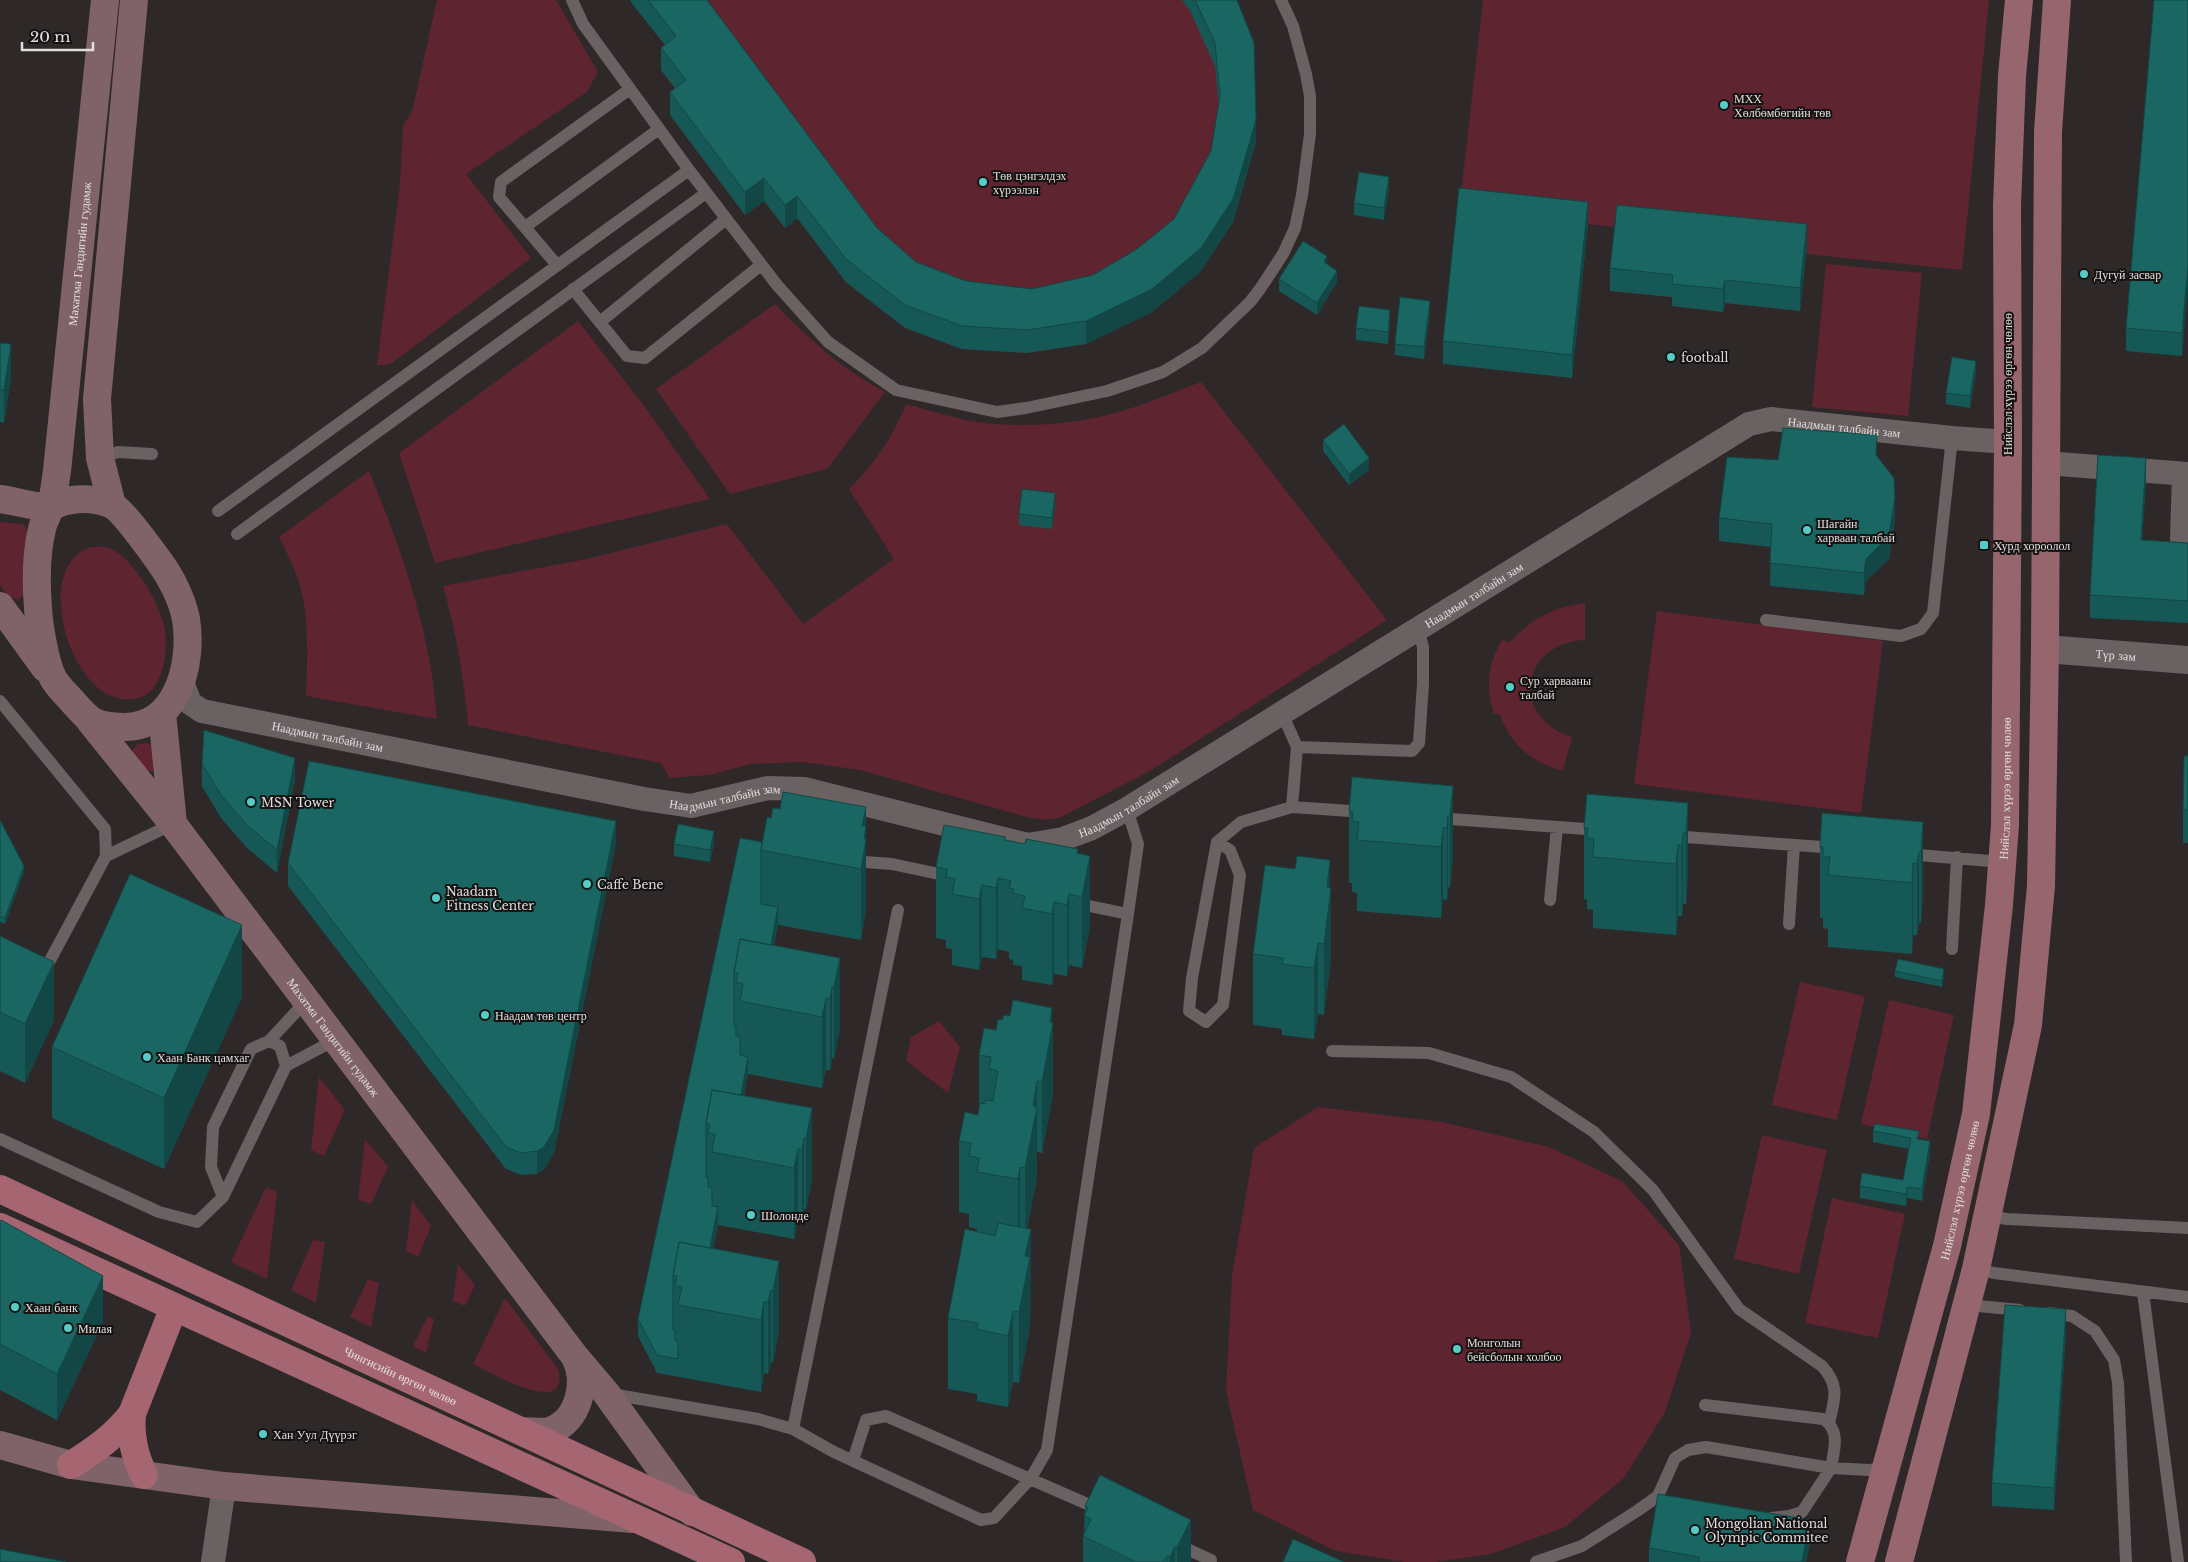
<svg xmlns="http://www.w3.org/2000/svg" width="2188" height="1562" viewBox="0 0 2188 1562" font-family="'Libre Baskerville',serif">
	<rect width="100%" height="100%" fill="#2f2829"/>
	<path fill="#5e2430" d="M437 0H556L598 72 587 92 466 174 531 258 392 363 385 365H377L400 184 403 125 412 112Z
		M630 0H1228L1233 222 1201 271 1152 312 1086 344 1027 353 962 349 905 328 846 282 797 218 785 228 764 201 745 215 670 115 686 103 661 70 676 59Z
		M1483 0H1989L1962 270 1806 254 1800 311 1725 303 1723 312 1672 306V297L1610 291 1616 227 1459 211Z
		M1826 264 1922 273 1908 416 1812 407Z
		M775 304C811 341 839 367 885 392L827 469 730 494 656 389Z
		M578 321 645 407 710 499 435 563 399 453Z
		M1201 382 1387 620 1148 772 1059 818 1044 820 1027 817 860 770 803 762 751 764 709 775 670 778 661 763 468 725C464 677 456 632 443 586L587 559 727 524 803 624 894 559 849 489C875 464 892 438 906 404 935 412 965 422 995 424 1036 427 1080 423 1119 412 1147 404 1174 392 1201 382Z
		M369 471C402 551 431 633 437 719L306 696C307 664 309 631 303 599 299 577 289 557 279 537Z
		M0 522 23 524 26 528 29 540 23 596 18 600 8 596 0 585Z
		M91 547C96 547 101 546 106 547 131 553 158 601 164 625 169 647 165 691 138 698 73 715 28 566 91 547Z
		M1585 603V640C1520 643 1510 718 1572 737L1563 771C1531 762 1511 745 1499 713L1494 714C1485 687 1488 664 1502 640L1509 643C1531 619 1553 607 1585 603Z
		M1657 611 1883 641 1861 813 1634 784Z
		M146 743 154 746 156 768 151 772 144 770 133 755V749L138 744Z
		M1800 982 1865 996 1837 1120 1772 1105Z
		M1889 1000 1954 1015 1927 1139 1861 1124Z
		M939 1021 960 1047 948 1093 906 1061 911 1037Z
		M319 1077 345 1110 324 1156 311 1150Z
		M1318 1107 1442 1122 1549 1147 1622 1181 1679 1245 1691 1333 1665 1412 1624 1478 1565 1527 1491 1554 1435 1562H1405L1336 1551 1253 1510 1226 1391 1232 1276 1254 1148Z
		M1762 1135 1827 1150 1799 1274 1734 1259Z
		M365 1139 388 1167 371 1204 358 1200Z
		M266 1187 277 1192 267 1279 231 1262Z
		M1832 1198 1905 1214 1878 1338 1805 1323Z
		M412 1200 431 1226 418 1257 406 1251Z
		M313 1240 325 1242 316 1303 291 1290Z
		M458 1264 475 1285 465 1306 453 1301Z
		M368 1279 379 1283 371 1327 350 1317Z
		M505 1298 558 1369C571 1420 490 1372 473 1364Z
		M428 1316 434 1319 426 1353 413 1346Z"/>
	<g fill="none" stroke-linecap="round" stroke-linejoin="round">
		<path stroke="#696162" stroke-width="12" d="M572 0 583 24 689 170 777 285 828 342 896 390 997 412 1026 408 1107 391 1163 372 1202 348 1250 302 1260 289 1283 254 1295 228 1302 195 1310 134V96L1306 74 1293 26 1281 0
			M525 227 659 129
			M557 265 499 197 501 182 630 89
			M573 289 627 356 645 358 761 265
			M600 322 726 219
			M100 458 118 452 152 454
			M218 511 689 170
			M237 534 706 193
			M1766 620 1901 636 1921 629 1933 613 1952 438
			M0 701 105 829 106 856 47 966 39 969
			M1282 713 1297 747 1292 807 1365 812
			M1297 747 1412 751 1419 743 1423 684V647L1418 629
			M1127 809 1138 844 1128 914
			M1437 818 1599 830
			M1672 836 1836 848
			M1217 842 1230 850 1240 875 1223 1005 1206 1022 1189 1011 1192 978 1217 842 1241 822 1292 807
			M1906 854 2002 862
			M106 856 173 824
			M851 861 892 864 953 877
			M1550 900 1557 827
			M1789 924 1794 845
			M1952 949 1957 857
			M269 1041 307 1000
			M1332 1051 1429 1053 1511 1077 1594 1132 1653 1190 1739 1309 1822 1366C1840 1386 1835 1398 1829 1423
			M286 1066 337 1039
			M0 1139 159 1212 197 1222 223 1197 286 1066 280 1046 269 1041 251 1049 213 1127 211 1167 223 1197
			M1986 1216 2007 1219 2188 1228
			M1976 1269 1994 1273 2188 1297
			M2143 1292 2178 1562
			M1968 1305 2020 1310
			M2050 1313 2072 1316 2095 1331 2114 1360 2118 1383 2126 1562
			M611 1394 758 1419 793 1429 834 1452 981 1520 994 1518 1031 1478 1047 1450 1128 914 1075 903
			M793 1429 898 910
			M853 1460 866 1420 886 1416 1101 1510
			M1771 1518 1789 1516 1802 1512 1831 1468 1869 1470 1886 1468
			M1176 1544 1211 1560
			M1536 1562 1582 1546 1637 1511 1658 1496 1675 1458 1688 1450 1706 1447 1831 1468C1834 1450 1841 1430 1823 1419L1705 1405"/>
		<g stroke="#696162" stroke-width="24">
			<path d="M2046 463 2188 474"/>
			<path d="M2184 474 2182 539 2188 547"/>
			<path id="s1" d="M182 682 190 703 202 711 644 799 691 806 768 788 804 789 1028 845 1063 839 1092 828 1127 809 1749 424 1771 419 1952 438 2008 442"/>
			<path d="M213 1562 224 1486"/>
		</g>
		<path stroke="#696162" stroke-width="28" id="s2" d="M2045 649 2188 660"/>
		<g stroke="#806368" stroke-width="28">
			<path id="s3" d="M0 499C16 501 32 507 48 507 54 507 60 502 66 501 80 498 97 499 110 504 121 508 151 550 159 561 171 577 182 599 186 619 193 663 178 728 123 727 93 726 91 722 72 701 66 694 57 686 53 678 45 663 39 625 38 608 36 583 36 554 42 529 43 522 48 515 50 508 54 497 55 483 57 471L105 0"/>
			<path d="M112 505 100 458 97 399 134 0"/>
			<path d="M0 606 45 668"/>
			<path d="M162 713 173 824"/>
			<path id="s4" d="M90 721 173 824 573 1354 606 1393 692 1512"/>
			<path d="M523 1431C531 1431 543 1433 550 1431 579 1421 588 1382 575 1357"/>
			<path d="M0 1445 71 1465 224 1486 633 1519"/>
		</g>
		<g stroke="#97656d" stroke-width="28">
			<path id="s5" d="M1860 1562 1947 1246 1976 1114 1999 905 2005 825 2008 442 2007 206 2012 76 2019 0"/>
			<path d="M1899 1562 1976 1269 2028 1025 2041 886 2045 649 2048 132 2057 0"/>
		</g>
		<g stroke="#a66671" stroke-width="28">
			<path id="s6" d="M0 1189 802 1562"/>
			<path d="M0 1227 731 1562"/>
			<path d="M71 1465C95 1450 115 1436 132 1414"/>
			<path d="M144 1475C134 1455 130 1436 132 1414L174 1307"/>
		</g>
	</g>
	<path fill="#165855" d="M630 0H707L877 228 916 262 966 281 1032 289 1093 275 1137 249 1174 219 1211 151 1219 105 1215 66 1190 11 1182 0H1237L1256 142 1233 222 1201 271 1152 312 1086 344 1027 353 962 349 905 328 846 282 797 218 785 228 764 201 745 215 670 115V92L675 88 661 70V48L665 45 633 5Z
		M2188 0 2182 356 2126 351V328Z
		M1389 188 1384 220 1354 215V203Z
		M1588 224 1572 378 1443 364V341Z
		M1807 247 1800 311 1725 303 1723 312 1672 306V297L1610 291V268Z
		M1327 264 1337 282 1317 315 1279 291V279Z
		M1430 313 1424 359 1395 355V344Z
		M1390 322 1388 344 1356 340V328Z
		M0 343 11 377 4 423 0 422Z
		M1976 373 1970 408 1946 404V393Z
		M1323 440 1369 470 1349 485 1323 451Z
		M1877 456 1895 519 1889 559 1866 581 1864 595 1770 586 1771 547 1719 541V518L1778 460Z
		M2146 480 2142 540 2188 543V623L2090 618V595Z
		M1055 504 1052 529 1019 525V514Z
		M2188 756V843H2183V810Z
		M202 764 295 780 277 873 248 849 221 818 202 786Z
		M1453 786V857L1450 888 1448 887 1447 900 1443 899 1441 918 1357 911V893L1352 892V883H1349V811Z
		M1688 803V874L1686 904H1683L1682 916H1678L1676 935 1593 928V910L1587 909V900L1584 899V828Z
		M771 818 866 826V910L861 940 778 925 774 945 840 958V1029L834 1059 832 1058 830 1070H826L822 1088 748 1074 744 1096 812 1108V1180L806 1209H804L802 1221 798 1220 794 1239 718 1225 713 1249 779 1261V1332L773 1362H771L768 1374 764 1373 761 1392 657 1373 638 1336V1319L762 842Z
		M0 820 24 872 5 924 0 922Z
		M1923 822V893L1921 923H1919L1917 935H1913L1912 954 1828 947V929L1823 928V918H1820V847Z
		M1005 840 1078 854 1090 927 1082 968 1069 965 1067 976 1054 974 1052 985 1022 980V966L1013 965V960L1009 959V952L998 949 996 959 982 957 979 970 952 965V949L946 948V940L936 938V867Z
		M714 842 710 862 674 856V844Z
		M616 843 554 1153 544 1169 537 1174 521 1175 506 1169 288 886V863Z
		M1330 888 1331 959 1324 1015 1318 1014 1314 1039 1282 1035V1029L1253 1025V954Z
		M0 936 54 1020 25 1083 0 1071Z
		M1895 971 1944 975 1942 987 1895 977Z
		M242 997 164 1169 52 1118V1047Z
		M1002 1020 1052 1023 1053 1094 1042 1153 1037 1152V1178L1027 1228 1031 1229 1030 1328 1019 1383 1013 1382 1008 1407 977 1401V1394L948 1389V1318L977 1232V1229L969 1227V1214L959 1212V1141L978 1115 979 1108V1055Z
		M1873 1131 1919 1139 1930 1153 1922 1201 1907 1198 1906 1206 1860 1198V1186L1903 1180 1909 1149 1873 1142Z
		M0 1222 103 1322 57 1420 0 1390Z
		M2066 1332 2054 1510 1992 1506V1483Z
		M1085 1506 1191 1520V1562H1083V1536L1084 1533Z
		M1810 1543 1806 1562H1649V1548Z"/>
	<path fill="#124745" d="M1256 120V142L1233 222 1201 271 1152 312 1086 344V321L1152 289Z
		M1389 177V188L1384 220V208Z
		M764 178V201L745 215V192Z
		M797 196V218L785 228V205Z
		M1588 202V224L1572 378V355Z
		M1807 224V247L1800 311V288Z
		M1327 256V268L1324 262Z
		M2188 266V289L2182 356V333Z
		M1337 271V282L1317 315V303Z
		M1725 280V303L1723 312V289Z
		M1430 301V313L1424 359V347Z
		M1390 310V322L1388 344V332Z
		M11 344V377L4 423V390Z
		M1976 361V373L1970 408V396Z
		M1369 458V470L1349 485V474Z
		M2146 458V480L2141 563V540Z
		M1055 493V504L1052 529V518Z
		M1895 497V519L1889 559 1866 581 1864 595V573L1866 559Z
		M295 758V780L277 873V850Z
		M1453 786V857L1450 888V816Z
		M1688 803V874L1686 904V833Z
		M866 807V910L861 940V869L862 826Z
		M1448 816V887L1447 900V828Z
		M616 821V843L554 1153 544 1169 537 1174V1151Z
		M1923 822V893L1921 923V852Z
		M1443 828V899L1441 918V847Z
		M714 831V842L710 862V850Z
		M1683 833V904L1682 916V845Z
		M1678 845V916L1676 935V864Z
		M1919 852V923L1917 935V864Z
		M1090 856V927L1082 968V897Z
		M1330 860V898L1331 888V959L1324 1015V944L1327 887Z
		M1913 863V935L1912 954V883Z
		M24 866V872L5 924V918Z
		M998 878V949L996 959V888Z
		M982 885V957L979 970V899Z
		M1069 894V965L1067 976V905Z
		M1054 902V974L1052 985V914Z
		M778 907V925L762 1006 761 997Z
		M242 925V997L164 1169V1098Z
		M1318 943V1014L1314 1039V968Z
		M840 958V1029L834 1059V987Z
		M54 962V1020L25 1083V1024Z
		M1944 969V975L1942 987V981Z
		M832 987V1058L830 1070V999Z
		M826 998V1070L822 1088V1017Z
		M1052 1008V1029L1053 1023V1094L1042 1153V1082Z
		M748 1057V1074L732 1156 731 1147Z
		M1037 1081V1178L1025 1239V1168L1033 1106Z
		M812 1108V1180L806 1209V1138Z
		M804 1138V1209L802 1221V1150Z
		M1930 1141V1153L1922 1201V1189Z
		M798 1149V1220L794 1239V1168Z
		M1020 1167V1238L1018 1251V1179Z
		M1907 1187V1198L1906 1206V1194Z
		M718 1207V1225L701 1309 699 1300Z
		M1031 1229 1030 1328 1019 1383V1312L1025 1256Z
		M779 1261V1332L773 1362V1291Z
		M103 1276V1322L57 1420V1374Z
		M771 1290V1362L768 1374V1302Z
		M764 1302V1373L761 1392V1320Z
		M2066 1309V1332L2054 1510V1488Z
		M1013 1311V1382L1008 1407V1336Z
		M1191 1520V1562H1177V1547Z
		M1810 1520V1543L1806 1562H1802Z
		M1175 1547V1562H1170V1557Z"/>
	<path fill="#196663" stroke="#124745" d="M648 0H707L877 228 916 262 966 281 1032 289 1093 275 1137 249 1174 219 1211 151 1220 96 1215 43 1195 0H1237L1254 43 1256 120 1233 199 1201 248 1152 289 1086 321 1027 330 962 326 905 305 846 259 797 196 785 205 764 178 745 192 670 92 686 80 661 48 676 36Z
		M2154 0H2188V266L2182 333 2126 328Z
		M1359 172 1389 177 1384 208 1354 203Z
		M1459 188 1588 202 1572 355 1443 341Z
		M1617 205 1807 224 1800 288 1725 280 1723 289 1672 284 1673 275 1610 268Z
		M1303 241 1327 256 1324 262 1337 271 1317 303 1279 279Z
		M1400 297 1430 301 1424 347 1395 344Z
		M1359 306 1390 310 1388 332 1356 328Z
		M0 343 11 344 4 390H0Z
		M1952 357 1976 361 1970 396 1946 393Z
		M1344 424 1369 458 1349 474 1323 440Z
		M1783 428 1877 435 1876 455 1894 478 1895 497 1889 536 1866 559 1864 573 1770 563 1772 524 1719 518 1727 457 1778 460Z
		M2098 455 2146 458 2141 540 2188 543V601L2090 595Z
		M1022 489 1055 493 1052 518 1019 514Z
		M204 730 295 758 277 850 248 826 221 795 202 764Z
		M2184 756H2188V810H2183Z
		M309 761 616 821 554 1130 544 1147 537 1151 521 1153 506 1147 288 863Z
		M1352 777 1453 786 1450 816H1448L1447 828H1443L1441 847 1357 840 1359 822 1352 821 1353 812 1349 811Z
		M783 792 866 807 862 826H866L864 838 866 839 861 869 761 850 767 817 771 818 773 808 780 809Z
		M1587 794 1688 803 1686 833H1683L1682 845H1678L1676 864 1593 857 1594 839 1587 838 1588 828H1584Z
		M1822 813 1923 822 1921 852H1919L1917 864 1913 863 1912 883 1828 875 1830 857H1823V847H1820Z
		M0 820 24 866 5 918 0 916Z
		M678 824 714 831 710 850 674 844Z
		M944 825 1005 837V840L1025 844 1026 839 1078 849 1077 853 1090 856 1082 897 1069 894 1067 905 1054 902 1052 914 1022 908 1025 896 1013 893 1014 889 1009 888 1011 881 998 878 996 888 982 885 979 899 952 894 955 879 946 877 947 869 936 867Z
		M740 838 762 842 761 850V904L778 907 771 945 740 939 734 972V1026L736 1027V1036L740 1037V1055L748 1057 741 1095 712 1090 706 1123V1177H708V1187L712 1188V1206L718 1207 710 1248 679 1242 673 1276V1330H675V1340L678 1341V1359L657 1355 638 1319Z
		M1297 856 1330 860 1327 887 1331 888 1324 944 1318 943 1314 968 1282 964 1283 958 1253 954 1265 865 1295 869Z
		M130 874 242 925 164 1098 52 1047Z
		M0 936 54 962 25 1024 0 1012Z
		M740 939 840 958 834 987H832L830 999 826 998 822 1017 740 1001 743 984 736 982 738 973 734 972Z
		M1898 959 1944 969 1942 981 1895 971Z
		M1013 1000 1052 1008 1050 1022 1053 1023 1042 1082 1037 1081 1033 1106 1037 1107 1025 1168 1020 1167 1018 1179 977 1172 979 1158 969 1156 971 1143 959 1141 965 1112 978 1115 980 1103 985 1104V1100L993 1101 998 1071 989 1069 991 1057 979 1055 984 1028 996 1030 998 1019 1002 1020 1004 1015 1010 1016Z
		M712 1090 812 1108 806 1138H804L802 1150 798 1149 794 1168 712 1152 715 1134 708 1133 710 1124 706 1123Z
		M1875 1124 1919 1131 1917 1139 1930 1141 1922 1189 1907 1187 1906 1194 1860 1186 1862 1173 1903 1180 1911 1138 1873 1131Z
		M1 1220 103 1276 57 1374 0 1344V1222Z
		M998 1223 1031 1229 1025 1256 1030 1257 1019 1312 1013 1311 1008 1336 977 1329 978 1323 948 1318 965 1229 995 1236Z
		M679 1242 779 1261 773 1291 771 1290 768 1302H764L761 1320 678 1305 682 1287 675 1286 677 1276H673Z
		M2005 1305 2066 1309 2054 1488 1992 1483Z
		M1100 1475 1191 1520 1177 1547H1175L1170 1557 1167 1556 1163 1562H1136L1083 1536 1091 1519 1084 1516 1088 1508 1085 1506Z
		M1658 1494 1810 1520 1802 1562H1699V1557L1649 1548Z
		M1293 1539 1344 1562H1283Z
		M0 1549 66 1562H0Z"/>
	<g fill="#54cdc7" stroke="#151212" stroke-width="2">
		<circle cx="1724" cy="105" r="5"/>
		<circle cx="983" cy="182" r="5"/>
		<circle cx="2084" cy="274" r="5"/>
		<circle cx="1671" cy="357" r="5"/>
		<circle cx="1807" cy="530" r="5"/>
		<rect x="1979" y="540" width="10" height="10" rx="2.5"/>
		<circle cx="1510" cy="687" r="5"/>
		<circle cx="251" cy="802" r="5"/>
		<circle cx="587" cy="884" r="5"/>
		<circle cx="436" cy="898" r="5"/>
		<circle cx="485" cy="1015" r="5"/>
		<circle cx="147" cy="1057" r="5"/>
		<circle cx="751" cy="1215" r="5"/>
		<circle cx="15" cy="1307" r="5"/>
		<circle cx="68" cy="1328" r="5"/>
		<circle cx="1457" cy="1349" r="5"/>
		<circle cx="263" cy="1434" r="5"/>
		<circle cx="1695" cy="1530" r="5"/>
	</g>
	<g text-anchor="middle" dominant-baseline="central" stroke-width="4" stroke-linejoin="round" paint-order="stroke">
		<g font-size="12" fill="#e2dede" stroke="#151212" text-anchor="start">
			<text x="1734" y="98">МХХ<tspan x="1734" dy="14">Хөлбөмбөгийн төв</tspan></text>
			<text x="993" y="175">Төв цэнгэлдэх<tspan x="993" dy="14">хүрээлэн</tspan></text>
			<text x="2094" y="274">Дугуй засвар</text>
			<text x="1681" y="357">football</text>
			<text x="1817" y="523">Шагайн<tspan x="1817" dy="14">харваан талбай</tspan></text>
			<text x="1994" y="545">Хурд хороолол</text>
			<text x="1520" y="680">Сур харвааны<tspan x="1520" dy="14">талбай</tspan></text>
			<text x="261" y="802">MSN Tower</text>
			<text x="597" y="884">Caffe Bene</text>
			<text x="446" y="891">Naadam<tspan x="446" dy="14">Fitness Center</tspan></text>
			<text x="495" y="1015">Наадам төв центр</text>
			<text x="157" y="1057">Хаан Банк цамхаг</text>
			<text x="761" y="1215">Шолонде</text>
			<text x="25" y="1307">Хаан банк</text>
			<text x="78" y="1328">Милая</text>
			<text x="1467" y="1342">Монголын<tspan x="1467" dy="14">бейсболын холбоо</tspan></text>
			<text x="273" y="1434">Хан Уул Дүүрэг</text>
			<text x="1705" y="1523">Mongolian National<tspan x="1705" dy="14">Olympic Commitee</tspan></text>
		</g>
		<g font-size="12" fill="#e2dede" stroke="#151212">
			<text stroke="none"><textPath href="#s3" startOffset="915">Махатма Гандигийн гудамж</textPath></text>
			<text transform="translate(2007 384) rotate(-90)">Нийслэл хүрээ өргөн чөлөө</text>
			<text stroke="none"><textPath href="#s1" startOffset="1815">Наадмын талбайн зам</textPath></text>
			<text stroke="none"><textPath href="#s1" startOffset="1395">Наадмын талбайн зам</textPath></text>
			<text stroke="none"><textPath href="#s2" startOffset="71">Түр зам</textPath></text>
			<text stroke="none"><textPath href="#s1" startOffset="165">Наадмын талбайн зам</textPath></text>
			<text stroke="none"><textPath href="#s5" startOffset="790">Нийслэл хүрээ өргөн чөлөө</textPath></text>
			<text stroke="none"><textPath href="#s1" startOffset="570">Наадмын талбайн зам</textPath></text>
			<text stroke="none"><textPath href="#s1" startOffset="990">Наадмын талбайн зам</textPath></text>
			<text stroke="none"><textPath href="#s4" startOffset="399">Махатма Гандигийн гудамж</textPath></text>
			<text stroke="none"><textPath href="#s5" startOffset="385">Нийслэл хүрээ өргөн чөлөө</textPath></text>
			<text stroke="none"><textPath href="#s6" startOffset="442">Чингисийн өргөн чөлөө</textPath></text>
		</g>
	</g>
	<path d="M22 42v8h71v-8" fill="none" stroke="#e2dede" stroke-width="2.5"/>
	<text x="30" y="42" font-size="15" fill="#e2dede" stroke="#151212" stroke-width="4" paint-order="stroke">20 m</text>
</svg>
